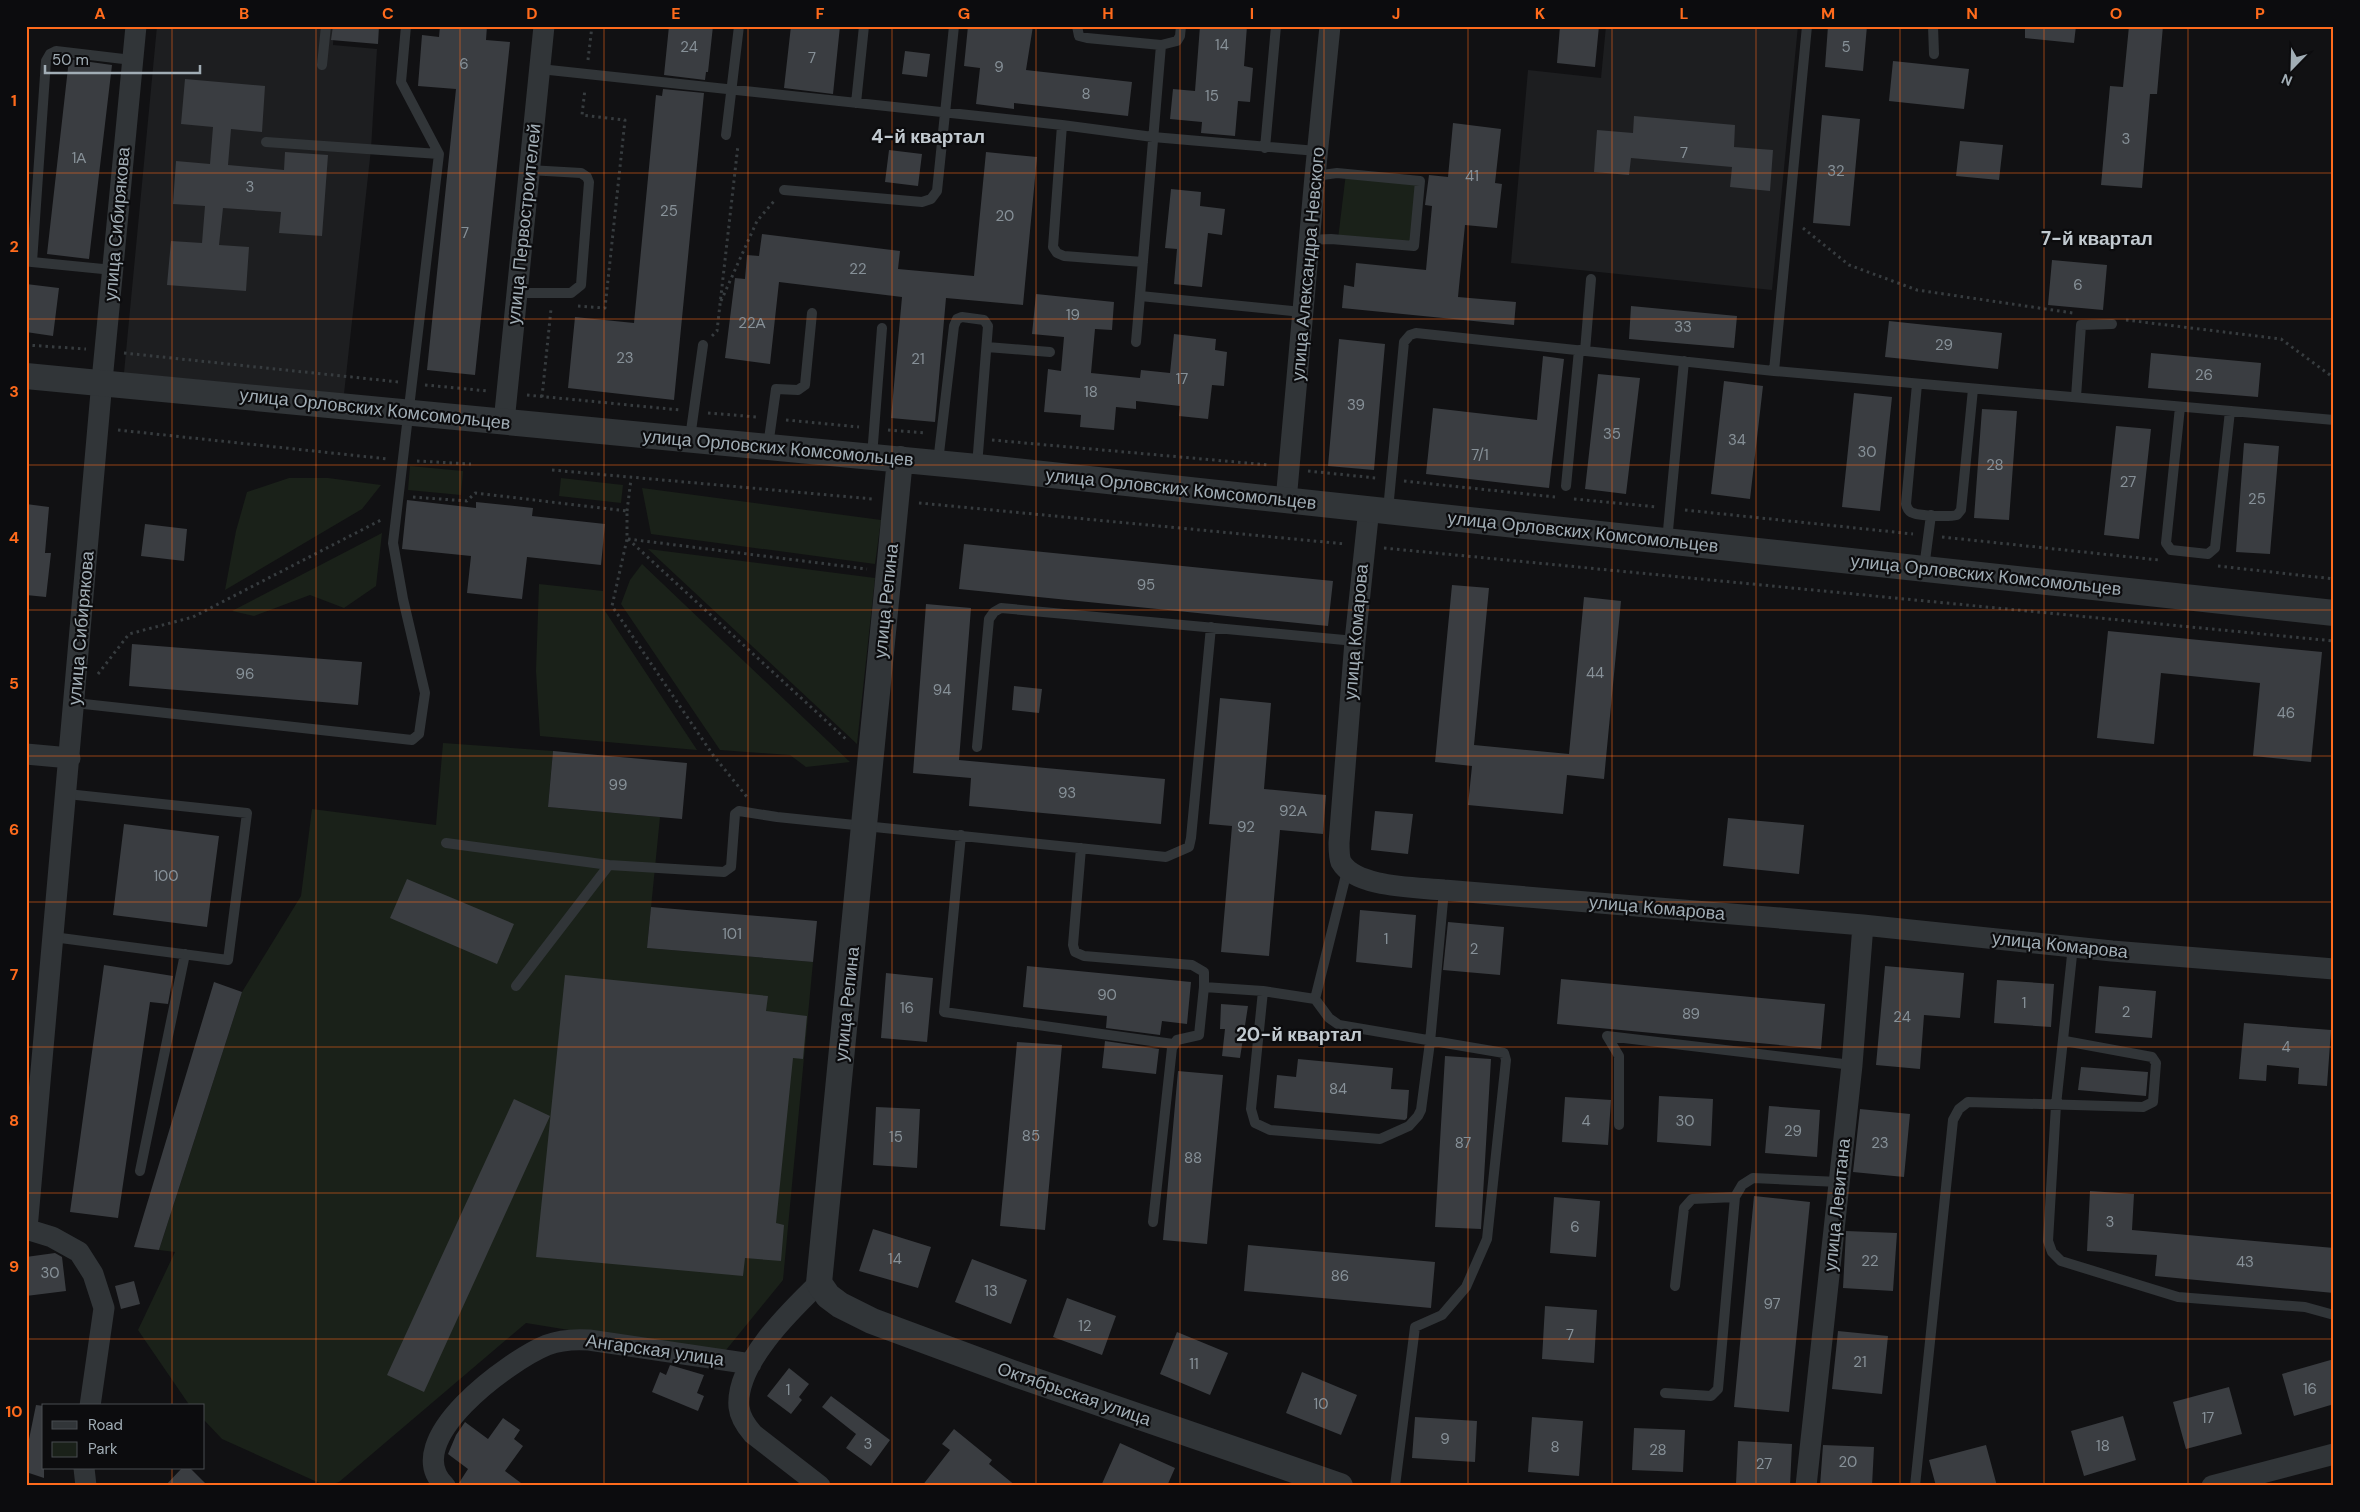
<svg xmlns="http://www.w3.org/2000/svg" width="2360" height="1512" viewBox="0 0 2360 1512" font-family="'DM Sans',sans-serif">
	<rect width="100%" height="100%" fill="#111113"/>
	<path fill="#1d1e20" d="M157 26 326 27 334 28 333 45 377 49 371 149 344 394 124 373Z
		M1606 26H1798L1772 290 1511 263 1528 70 1601 78Z"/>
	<path fill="#1a2119" d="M1346 173 1420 181 1414 246 1338 239Z
		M410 466 463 471 461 495 408 490Z
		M289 478H328L381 485 362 509 225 590 236 531 247 492Z
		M561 478 623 485 621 503 559 496Z
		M642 488 881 520 875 564 651 534Z
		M382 533 376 586 344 608 310 595 254 616 232 611Z
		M648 549 875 578 857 744Z
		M642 564 850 762 806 767 790 755 720 750 621 604 630 580Z
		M539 584 603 591V608L697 750 540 736 536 671Z
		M443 743 553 751 548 807 660 817 647 948 813 962 783 1280 722 1355 526 1323 339 1482 326 1486 222 1439 204 1420V1406H190L138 1330 175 1252 159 1250 242 992 301 896 312 809 436 825Z"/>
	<path fill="#3a3d41" d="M333 26H379L378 44 331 40Z
		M440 26H487L486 40 510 42 475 375 427 370 456 89 418 86 422 35 439 37Z
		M669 26H713L708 72H706L705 80 664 75Z
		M791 26H840L833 94 784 88Z
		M968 26H1033L1026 70 1132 82 1128 116 1014 103V109L976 104 980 68 964 66Z
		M1200 26H1247L1244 66 1253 68 1250 102 1238 101 1235 136 1201 133 1202 122 1170 119 1173 89 1195 91Z
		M1560 26H1599L1595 67 1557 63Z
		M1828 26H1867L1863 71 1825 67Z
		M2025 26H2076L2074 43 2025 38Z
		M2129 26H2163L2157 94H2150L2142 188 2101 185 2110 86 2123 87Z
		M905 51 930 54 927 77 902 74Z
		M69 59 112 65 89 259 47 254Z
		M1893 61 1969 69 1964 109 1889 101Z
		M185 79 265 86 262 132 231 129 228 165 284 170 285 152 328 155 322 236 279 233 281 212 223 208 219 245 249 247 246 291 167 285 171 241 202 243 205 206 173 204 176 161 210 164 213 127 181 124Z
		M663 89 704 93 674 400 568 388 575 317 634 323 656 95 662 96Z
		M1822 115 1860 119 1850 226 1813 223Z
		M1634 116 1735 125 1734 147 1773 150 1770 191 1730 187 1732 167 1631 158 1629 175 1594 172 1597 130 1633 133Z
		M1453 123 1501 129 1495 183 1502 184 1497 228 1465 225 1458 297 1516 302 1514 325 1342 308 1344 285 1354 287 1356 263 1426 270 1432 206 1425 205 1429 175 1448 177Z
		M1960 141 2003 145 1999 180 1956 176Z
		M889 150 922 154 918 186 885 182Z
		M986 152 1037 157 1023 305 946 298 935 422 891 418 902 297 779 282 770 364 725 358 735 278 745 279 747 255 759 256 762 234 900 251 898 269 974 276Z
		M1171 189 1201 192 1200 206 1225 209 1222 235 1208 233 1202 287 1174 284 1177 249 1165 248Z
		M2052 260 2107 265 2103 310 2048 305Z
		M26 284 59 288 53 336 26 332Z
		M1036 294 1114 302 1112 330 1095 329 1091 373 1140 378 1141 370 1170 373 1174 334 1216 339 1215 350 1227 352 1224 386 1212 385 1208 419 1179 416 1180 406 1136 401V409L1116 407 1114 430 1080 427 1081 415 1044 412 1048 369 1061 371 1064 337 1032 334Z
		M1631 306 1737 316 1734 348 1629 339Z
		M1889 321 2002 333 1998 369 1885 357Z
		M1339 339 1385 344 1374 470 1328 466Z
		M2151 353 2261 363 2258 397 2148 388Z
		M1543 356 1564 359 1549 488 1426 474 1433 408 1537 420Z
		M1598 374 1640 378 1626 494 1585 489Z
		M1724 381 1763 386 1750 499 1711 494Z
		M1854 393 1892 397 1880 511 1842 507Z
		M1982 409 2017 411 2009 520 1974 518Z
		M2116 426 2151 429 2139 539 2104 535Z
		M2244 443 2279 446 2270 554 2236 552Z
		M407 500 476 508V502L533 508 532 516 605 524 601 565 527 557 522 599 467 593 471 556 402 549Z
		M26 504 49 507 45 553H51L46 597 26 595Z
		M145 524 187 529 184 561 141 556Z
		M964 544 1333 581 1328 626 959 589Z
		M1452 585 1489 588 1474 745 1569 754 1584 597 1621 601 1604 779 1567 775 1563 814 1468 805 1472 766 1435 762Z
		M926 604 971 608 959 760 1165 779 1161 824 969 806 971 778 913 773Z
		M2108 631 2322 652 2311 762 2253 756 2260 683 2161 673 2154 744 2097 738Z
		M132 644 362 662 358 705 129 686Z
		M1014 686 1042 689 1039 713 1012 710Z
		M1220 698 1271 703 1264 789 1326 795 1323 834 1280 830 1269 956 1221 952 1232 826 1209 824Z
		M553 751 687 763 682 819 548 807Z
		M1375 811 1413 814 1408 854 1371 850Z
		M1728 818 1804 825 1799 874 1723 866Z
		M124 824 219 836 207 927 113 915Z
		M407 879 514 924 497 964 390 918Z
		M651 907 817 921 813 962 647 948Z
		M1360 910 1416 915 1412 968 1356 962Z
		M1448 922 1504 927 1500 975 1443 970Z
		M104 965 173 976 168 1004 150 1002 118 1218 70 1212Z
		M1027 966 1191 982 1187 1024 1162 1021 1160 1035 1106 1028 1107 1016 1023 1007Z
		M1885 966 1964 973 1960 1018 1924 1015 1920 1069 1876 1065Z
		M886 973 933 978 927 1042 881 1038Z
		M565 975 768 996 766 1011 807 1016 803 1059 793 1058 776 1223 784 1225 781 1261 745 1258 743 1276 536 1257Z
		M1561 979 1825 1004 1821 1049 1557 1024Z
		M1997 980 2054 984 2051 1027 1994 1023Z
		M214 982 242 992 159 1250 134 1247Z
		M2099 986 2156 991 2152 1038 2095 1033Z
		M1221 1004 1248 1006 1240 1058 1222 1056 1225 1029H1220Z
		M2244 1023 2331 1030 2327 1086 2298 1084 2299 1068 2267 1065 2266 1081 2239 1079Z
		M1105 1041 1159 1049 1156 1074 1102 1068Z
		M1017 1042 1062 1045 1045 1230 1000 1226Z
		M1445 1056 1491 1059 1481 1229 1435 1227Z
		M1298 1059 1393 1068 1391 1089 1409 1090 1407 1118 1405 1120 1274 1108 1277 1075 1296 1077Z
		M2081 1067 2148 1072 2146 1096 2078 1090Z
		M1178 1071 1223 1075 1207 1244 1163 1240Z
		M1659 1096 1713 1099 1711 1146 1657 1142Z
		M1565 1097 1611 1100 1608 1145 1562 1142Z
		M514 1099 550 1116 424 1392 387 1375Z
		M1769 1106 1820 1110 1817 1157 1765 1153Z
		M876 1107 920 1109 917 1168 873 1165Z
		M1860 1109 1910 1114 1904 1177 1853 1172Z
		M2090 1191 2134 1194 2132 1230 2334 1248V1293L2155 1276 2157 1255 2087 1251Z
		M1754 1196 1810 1202 1789 1412 1734 1407Z
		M1554 1197 1600 1201 1596 1257 1550 1253Z
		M873 1229 931 1247 918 1288 859 1271Z
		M1846 1231 1897 1233 1893 1291 1843 1288Z
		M1248 1245 1435 1262 1431 1308 1244 1291Z
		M55 1253 62 1257 66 1291 26 1296V1257Z
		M972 1259 1027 1280 1011 1324 955 1302Z
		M134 1281 140 1304 121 1309 115 1286Z
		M1067 1298 1116 1316 1102 1355 1053 1337Z
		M1545 1306 1597 1310 1594 1363 1542 1359Z
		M1838 1331 1888 1336 1882 1394 1832 1389Z
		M1177 1332 1228 1353 1210 1395 1160 1374Z
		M2334 1359V1404L2294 1416 2282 1374Z
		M670 1365 704 1375 697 1393 704 1396 698 1411 652 1392 660 1372 666 1375Z
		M789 1368 809 1384 799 1397 802 1400 791 1414 767 1396Z
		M1302 1372 1357 1395 1341 1435 1286 1413Z
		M2229 1387 2242 1434 2186 1449 2173 1402Z
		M831 1396 890 1440 871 1466 846 1448 856 1434 822 1407Z
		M36 1405 44 1406V1478L26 1472V1454Z
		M2123 1416 2136 1460 2084 1476 2071 1431Z
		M1415 1417 1477 1421 1475 1462 1412 1458Z
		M1532 1417 1583 1421 1579 1476 1528 1472Z
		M503 1418 520 1430 514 1439 523 1446 505 1471 525 1486H457L468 1469 448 1454 456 1435 465 1422 488 1439Z
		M1634 1428 1685 1430 1683 1472 1632 1470Z
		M954 1429 992 1460 989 1464 1016 1486H922L950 1450 942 1444Z
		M1738 1441 1792 1444 1790 1486 1736 1484Z
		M1120 1443 1175 1468 1167 1486H1101Z
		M1823 1445 1874 1447 1872 1486H1820Z
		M1986 1445 1997 1486H1936L1929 1460Z
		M182 1468H190L208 1486H165Z"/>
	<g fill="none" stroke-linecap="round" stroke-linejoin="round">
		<path stroke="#373c3f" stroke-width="3" stroke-dasharray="2.5 4" stroke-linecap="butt" d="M588 60 592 26
			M1803 228 1849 265 1917 290 2073 313
			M721 301 757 221 775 200
			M578 306 605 308 625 120 582 115 585 89
			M2126 320 2281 339 2334 378
			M712 336 717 331 738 145
			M26 345 86 349
			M124 353 399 382
			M425 385 488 391
			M527 395 680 410
			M542 397 551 309
			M708 413 757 417
			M786 420 859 427
			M118 430 388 459
			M888 430 926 433
			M992 440 1269 465
			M417 461 471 464
			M552 470 873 499
			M1308 471 1376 478
			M1404 481 1555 497
			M413 497 467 501 475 493 627 511V539L612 606 713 755 747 797
			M1574 499 1657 507
			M919 503 1346 544
			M1685 510 1913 534
			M627 511 631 479
			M1942 537 2159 560
			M628 539 848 741
			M628 539 867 569
			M1384 548 2334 641
			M2218 566 2334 579
			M98 674 129 634 193 617 381 520"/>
		<path stroke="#313538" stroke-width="10" d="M1077 26 1079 36 1087 38 1161 45 1177 41 1180 36 1181 26
			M1933 26 1934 54
			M1161 45 1140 296 1302 312
			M322 65 326 26
			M540 69 1062 125 1153 137 1317 151
			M856 103 864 26
			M1062 125 1053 247 1057 253 1064 256 1143 262
			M726 135 739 26
			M266 142 439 154
			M1265 148 1276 26
			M784 190 922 202 931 199 937 191 954 26
			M1309 240 1331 239 1414 246 1420 181 1337 173 1315 176
			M26 261 32 262 46 61 50 54 56 51 132 60
			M32 262 113 270
			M517 293H571L581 285 589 182 587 177 581 173 529 170
			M1136 342 1140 296
			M987 347 1050 352
			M1585 351 1591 279
			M1774 371 1807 26
			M1917 384 1906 504C1907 508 1909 512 1913 513 1921 516 1949 517 1957 515L1961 510 1973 389
			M2076 397 2081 325 2112 324
			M2180 407 2166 543 2171 550 2208 554 2215 548 2230 411
			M690 438 703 345
			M768 446 776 389 798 390 805 385 812 313
			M872 456 882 328
			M938 462 954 326 957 319 962 317 984 320 988 326 977 466
			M1566 486 1579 350
			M1388 510 1404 342 1410 335 1416 333 1774 371 2334 420
			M1667 541 1684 361
			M1924 568 1931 515
			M75 703 412 740 419 734 425 693 403 599 393 543 439 154 401 82 406 26
			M977 747 989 619 994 612 1001 608 1355 641
			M961 835 944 1012 1173 1044
			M446 843 609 865 724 872 731 867 735 814 739 811 777 817 1166 857 1189 847 1191 838 1211 627
			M1081 848 1073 945 1075 952 1084 956 1192 965 1204 972V987
			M53 937 228 960 247 813 67 794
			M2073 946 2056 1105 2048 1241 2052 1252 2061 1261 2178 1297 2305 1307 2334 1315
			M516 986 609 865
			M1263 991 1251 1109 1255 1123 1270 1130 1380 1139 1409 1126 1418 1116 1421 1110 1430 1042 1444 890
			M1315 999 1347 871
			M1619 1125V1056L1607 1036 1852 1065
			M140 1171 185 954
			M1153 1222 1172 1048 1177 1040 1199 1035 1204 987 1263 991 1315 999 1329 1018 1339 1025 1504 1053 1506 1060 1487 1239 1466 1287 1442 1315 1415 1327 1395 1486
			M1675 1286 1684 1208 1692 1199 1735 1197 1742 1185 1753 1178 1839 1182
			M1665 1393 1711 1396 1718 1389 1735 1197
			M1915 1486 1953 1120 1959 1109 1968 1102 2143 1107 2153 1102 2156 1063 2152 1057 2065 1041"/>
		<path stroke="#313538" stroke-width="21" d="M504 422 544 26
			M1286 501 1315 176 1330 26
			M1369 508 1355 641 1339 843C1339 849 1339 857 1341 862 1356 888 1416 887 1444 890L1863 925 2112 951 2334 969
			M26 754 70 758
			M26 1229 52 1237 79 1252 93 1274 104 1308 90 1406
			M27 1229 102 381 136 26
			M819 1283C790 1311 735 1364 739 1407 740 1417 746 1426 753 1434L820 1486
			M84 1468 86 1486
			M445 1486C397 1441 510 1360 547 1345 560 1340 574 1339 589 1340L751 1364
			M1806 1486 1852 1065 1863 925
			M2212 1486 2334 1454"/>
		<path stroke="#313538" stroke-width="26" d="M26 376 977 467 2334 613
			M900 459 819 1283 828 1296 840 1305 872 1321 1018 1375 1340 1486"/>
	</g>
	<path fill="none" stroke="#ff6b1c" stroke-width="1" stroke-opacity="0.55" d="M172 26V1406M316 26V1486M460 26V1486M604 26V1486M748 26V1486M892 26V1486M1036 26V1486M1180 26V1486M1324 26V1486M1468 26V1486M1612 26V1486M1756 26V1486M1900 26V1486M2044 26V1486M2188 26V1486M26 173H2334M26 319H2334M26 465H2334M26 610H2334M26 756H2334M26 902H2334M26 1047H2334M26 1193H2334M26 1339H2334M172 1468V1486"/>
	<g text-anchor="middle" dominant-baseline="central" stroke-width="4.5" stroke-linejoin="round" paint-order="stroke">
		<g font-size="15" fill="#879198">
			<text x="1222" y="45">14</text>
			<text x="689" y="47">24</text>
			<text x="1846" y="47">5</text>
			<text x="812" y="58">7</text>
			<text x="464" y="64">6</text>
			<text x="999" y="67">9</text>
			<text x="1086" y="94">8</text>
			<text x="1212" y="96">15</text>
			<text x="2126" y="139">3</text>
			<text x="1684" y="153">7</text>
			<text x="79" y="158">1А</text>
			<text x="1836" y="171">32</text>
			<text x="1472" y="176">41</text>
			<text x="250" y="187">3</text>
			<text x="669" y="211">25</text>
			<text x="1005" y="216">20</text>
			<text x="465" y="233">7</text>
			<text x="858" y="269">22</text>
			<text x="2078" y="285">6</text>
			<text x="1073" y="315">19</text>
			<text x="752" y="323">22А</text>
			<text x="1683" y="327">33</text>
			<text x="1944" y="345">29</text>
			<text x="625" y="358">23</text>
			<text x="918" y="359">21</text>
			<text x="2204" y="375">26</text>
			<text x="1182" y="379">17</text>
			<text x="1091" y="392">18</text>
			<text x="1356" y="405">39</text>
			<text x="1612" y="434">35</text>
			<text x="1737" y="440">34</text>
			<text x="1867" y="452">30</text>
			<text x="1480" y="455">7/1</text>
			<text x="1995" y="465">28</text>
			<text x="2128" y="482">27</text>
			<text x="2257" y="499">25</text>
			<text x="1146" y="585">95</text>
			<text x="1595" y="673">44</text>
			<text x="245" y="674">96</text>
			<text x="942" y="690">94</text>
			<text x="2286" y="713">46</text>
			<text x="618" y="785">99</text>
			<text x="1067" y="793">93</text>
			<text x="1293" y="811">92А</text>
			<text x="1246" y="827">92</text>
			<text x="166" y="876">100</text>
			<text x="732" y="934">101</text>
			<text x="1386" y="939">1</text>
			<text x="1474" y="949">2</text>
			<text x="1107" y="995">90</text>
			<text x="2024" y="1003">1</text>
			<text x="907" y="1008">16</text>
			<text x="2126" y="1012">2</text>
			<text x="1691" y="1014">89</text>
			<text x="1902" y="1017">24</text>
			<text x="2286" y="1047">4</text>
			<text x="1338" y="1089">84</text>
			<text x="1586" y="1121">4</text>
			<text x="1685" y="1121">30</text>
			<text x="1793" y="1131">29</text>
			<text x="1031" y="1136">85</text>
			<text x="896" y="1137">15</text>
			<text x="1463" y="1143">87</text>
			<text x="1880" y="1143">23</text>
			<text x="1193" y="1158">88</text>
			<text x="2110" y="1222">3</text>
			<text x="1575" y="1227">6</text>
			<text x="895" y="1259">14</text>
			<text x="1870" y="1261">22</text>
			<text x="2245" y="1262">43</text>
			<text x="50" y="1273">30</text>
			<text x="1340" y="1276">86</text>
			<text x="991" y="1291">13</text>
			<text x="1772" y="1304">97</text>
			<text x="1085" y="1326">12</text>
			<text x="1570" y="1335">7</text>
			<text x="1860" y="1362">21</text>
			<text x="1194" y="1364">11</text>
			<text x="2310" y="1389">16</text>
			<text x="788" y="1390">1</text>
			<text x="1321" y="1404">10</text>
			<text x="2208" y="1418">17</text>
			<text x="1445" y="1439">9</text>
			<text x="868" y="1444">3</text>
			<text x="2103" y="1446">18</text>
			<text x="1555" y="1447">8</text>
			<text x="1658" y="1450">28</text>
			<text x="1848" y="1462">20</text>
			<text x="1764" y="1464">27</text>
		</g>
		<g font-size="18" fill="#a1adb5" stroke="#0c0c0e">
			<text transform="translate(117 224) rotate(-85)">улица Сибирякова</text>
			<text transform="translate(524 224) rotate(-84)">улица Первостроителей</text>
			<text transform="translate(1308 264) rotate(-85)">улица Александра Невского</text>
			<text transform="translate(375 409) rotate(6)">улица Орловских Комсомольцев</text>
			<text transform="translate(778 448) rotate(5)">улица Орловских Комсомольцев</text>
			<text transform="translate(1181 489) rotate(6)">улица Орловских Комсомольцев</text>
			<text transform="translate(1583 532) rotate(6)">улица Орловских Комсомольцев</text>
			<text transform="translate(1986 575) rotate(6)">улица Орловских Комсомольцев</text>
			<text transform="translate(886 601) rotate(-84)">улица Репина</text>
			<text transform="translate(81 628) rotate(-85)">улица Сибирякова</text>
			<text transform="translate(1356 632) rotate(-85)">улица Комарова</text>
			<text transform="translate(1657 908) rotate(5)">улица Комарова</text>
			<text transform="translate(2060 945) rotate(6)">улица Комарова</text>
			<text transform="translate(847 1004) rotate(-84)">улица Репина</text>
			<text transform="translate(1837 1205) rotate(-84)">улица Левитана</text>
			<text transform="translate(655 1350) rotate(8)">Ангарская улица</text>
			<text transform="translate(1074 1394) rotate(19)">Октябрьская улица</text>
		</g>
		<g font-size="19" font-weight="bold" fill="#c2cad0" stroke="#0c0c0e">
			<text x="928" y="136">4-й квартал</text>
			<text x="2097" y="238">7-й квартал</text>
			<text x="1299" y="1034">20-й квартал</text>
		</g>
	</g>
	<rect width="2360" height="1512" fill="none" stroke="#0c0c0e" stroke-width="55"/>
	<rect x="42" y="1404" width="162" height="65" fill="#0c0c0e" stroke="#484c51"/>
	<rect x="52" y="1421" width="25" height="8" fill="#313538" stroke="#484c51"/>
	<text x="88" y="1430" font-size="15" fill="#a1adb5">Road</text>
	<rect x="52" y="1442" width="25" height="15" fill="#1a2119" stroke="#484c51"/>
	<text x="88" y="1454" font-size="15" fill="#a1adb5">Park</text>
	<g transform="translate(2292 68) rotate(203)" stroke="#0c0c0e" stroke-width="4" paint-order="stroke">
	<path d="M0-4L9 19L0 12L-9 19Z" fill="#a1adb5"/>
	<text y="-8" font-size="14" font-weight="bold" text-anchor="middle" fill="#a1adb5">N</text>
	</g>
	<path d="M45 65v8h155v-8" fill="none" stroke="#a1adb5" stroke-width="2.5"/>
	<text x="52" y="65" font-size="15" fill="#a1adb5" stroke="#0c0c0e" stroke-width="4" paint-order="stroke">50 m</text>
	<rect x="28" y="28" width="2304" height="1456" fill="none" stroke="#ff6b1c" stroke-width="2"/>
	<g font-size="16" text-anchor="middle" font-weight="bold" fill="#ff6b1c">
		<text x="100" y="19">A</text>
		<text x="244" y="19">B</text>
		<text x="388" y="19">C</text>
		<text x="532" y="19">D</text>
		<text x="676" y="19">E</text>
		<text x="820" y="19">F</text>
		<text x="964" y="19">G</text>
		<text x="1108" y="19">H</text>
		<text x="1252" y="19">I</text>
		<text x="1396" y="19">J</text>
		<text x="1540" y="19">K</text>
		<text x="1684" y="19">L</text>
		<text x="1828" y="19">M</text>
		<text x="1972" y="19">N</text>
		<text x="2116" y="19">O</text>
		<text x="2260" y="19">P</text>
		<text x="14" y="106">1</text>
		<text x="14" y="252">2</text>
		<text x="14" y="397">3</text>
		<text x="14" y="543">4</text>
		<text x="14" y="689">5</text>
		<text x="14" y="835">6</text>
		<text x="14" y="980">7</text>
		<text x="14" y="1126">8</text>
		<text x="14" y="1272">9</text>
		<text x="14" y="1417">10</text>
	</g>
</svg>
